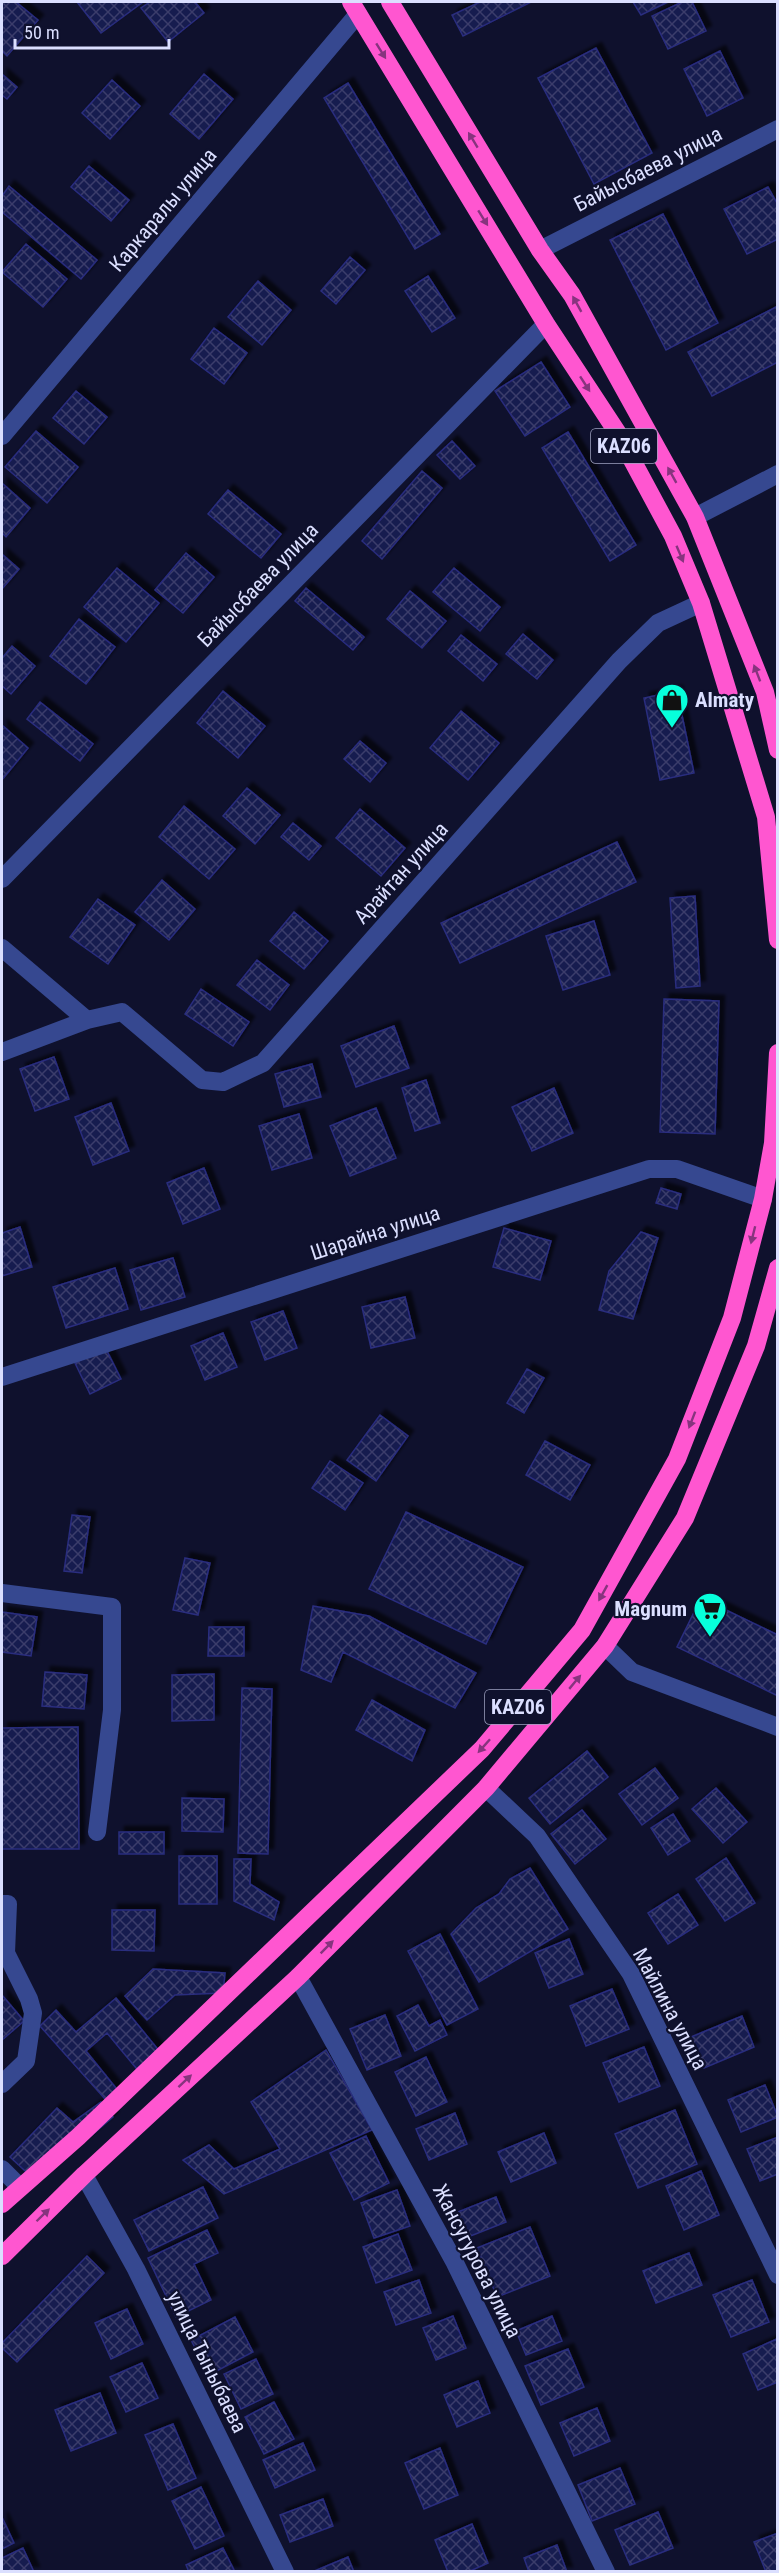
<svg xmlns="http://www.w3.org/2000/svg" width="779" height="2573" viewBox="0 0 779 2573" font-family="'Roboto Condensed',sans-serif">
	<defs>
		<pattern id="building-cross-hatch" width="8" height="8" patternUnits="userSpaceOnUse" patternTransform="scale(1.5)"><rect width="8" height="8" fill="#191b50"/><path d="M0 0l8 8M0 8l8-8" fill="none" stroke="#3a3c6a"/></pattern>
		<filter id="shadow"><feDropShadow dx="5.5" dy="-5.5" stdDeviation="1.5" flood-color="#0009"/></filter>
	</defs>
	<rect width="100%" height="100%" fill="#0f112d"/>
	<path fill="url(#building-cross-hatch)" stroke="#292d7e" stroke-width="1.5" filter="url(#shadow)" d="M2 2H16L38 20 7 56 2 51Z
		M77 2H143L101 33Z
		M150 2H195L204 13 168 42 141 8Z
		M480 2H531L463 36 452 15Z
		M633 2H668L641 15Z
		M682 2H692L706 31 668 49 652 16Z
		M596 48 652 153 594 184 538 78Z
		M720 51 743 98 707 116 684 69Z
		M2 74 17 87 7 99 2 95Z
		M204 74 233 99 199 139 170 114Z
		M112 80 140 106 110 139 82 113Z
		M348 83 440 234 415 249 324 98Z
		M89 166 129 200 111 221 71 187Z
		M9 186 97 260 81 279 2 212V196Z
		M768 187 778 205V239L747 254 724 209Z
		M663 214 718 323 666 350 610 240Z
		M26 244 67 279 43 307 2 272Z
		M350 257 365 270 336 304 321 291Z
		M428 276 455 318 432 332 405 291Z
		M258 281 291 310 262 345 228 317Z
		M778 306V362L712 396 688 352Z
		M214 328 247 353 224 384 191 359Z
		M541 362 570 407 525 436 495 391Z
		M76 391 107 417 84 444 53 418Z
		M36 431 78 467 47 503 5 467Z
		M568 432 636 545 610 561 542 448Z
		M452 441 475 466 460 479 437 455Z
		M422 471 442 488 382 559 362 541Z
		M2 483 30 508 6 537 2 533Z
		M228 490 281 534 261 558 208 514Z
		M186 553 214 577 183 613 155 590Z
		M2 554 19 569 2 589Z
		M117 568 159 603 126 642 84 607Z
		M454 568 500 607 480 631 433 592Z
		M306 588 364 637 353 650 295 601Z
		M410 591 446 621 422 648 387 619Z
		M79 619 115 647 86 684 50 656Z
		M523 634 553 660 537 679 506 654Z
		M461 635 497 664 483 681 448 651Z
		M12 646 35 666 11 694 2 686V658Z
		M223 691 265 726 238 758 197 723Z
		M677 691 694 773 660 780 644 698Z
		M40 702 93 744 80 761 27 719Z
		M461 711 499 743 468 780 430 748Z
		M2 725 28 748 2 780Z
		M360 741 386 763 370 782 344 759Z
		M247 788 280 815 255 844 223 816Z
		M184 806 235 849 209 879 159 837Z
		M360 809 405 848 381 876 336 838Z
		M293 823 321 846 309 860 281 837Z
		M617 842 636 882 460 963 441 923Z
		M162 880 195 909 169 940 135 912Z
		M695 896 700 986 676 988 670 898Z
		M98 899 135 925 108 964 70 937Z
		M294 912 328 941 304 969 270 941Z
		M594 921 610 975 563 990 546 936Z
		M257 960 289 985 270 1010 237 985Z
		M201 989 249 1022 233 1046 185 1014Z
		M664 999 719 1001 715 1134 660 1132Z
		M394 1026 409 1068 356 1087 341 1046Z
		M54 1057 69 1099 35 1111 20 1069Z
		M312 1064 321 1097 284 1107 275 1074Z
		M426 1080 440 1123 415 1131 402 1088Z
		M554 1088 573 1133 532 1151 512 1107Z
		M111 1103 129 1151 93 1165 75 1117Z
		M376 1108 396 1158 350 1176 330 1126Z
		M299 1114 312 1158 272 1170 259 1126Z
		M204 1168 220 1209 183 1224 167 1183Z
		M661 1188 681 1194 677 1209 656 1203Z
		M20 1227 32 1267 2 1276V1233Z
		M504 1228 551 1241 540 1280 493 1267Z
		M641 1232 658 1238 633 1319 599 1310 609 1271Z
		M173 1258 185 1297 141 1310 130 1270Z
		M115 1268 128 1309 66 1328 53 1287Z
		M405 1297 415 1338 371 1348 362 1307Z
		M283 1311 297 1348 265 1360 251 1322Z
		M223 1333 237 1367 205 1380 191 1346Z
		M105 1347 121 1379 90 1394 75 1363Z
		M527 1369 544 1378 524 1413 507 1403Z
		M380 1415 408 1436 376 1481 347 1460Z
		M545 1441 590 1465 570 1500 526 1475Z
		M330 1461 363 1483 345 1510 312 1488Z
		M406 1512 523 1567 486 1644 369 1589Z
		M72 1515 90 1517 82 1573 64 1571Z
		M185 1558 210 1563 198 1615 173 1610Z
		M701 1598 778 1635V1696L677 1647Z
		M313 1606 369 1616 476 1673 455 1708 343 1652 331 1682 301 1670Z
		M2 1612 37 1617 31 1656 2 1652Z
		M209 1627H244V1656H208Z
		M45 1672 87 1675 84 1709 42 1706Z
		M214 1674V1720L172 1721V1675Z
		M242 1688 272 1689 268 1854 238 1853Z
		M372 1700 425 1730 412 1761 356 1730Z
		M78 1727 79 1849H2V1728Z
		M587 1751 608 1777 550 1824 529 1798Z
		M655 1768 678 1798 642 1825 619 1794Z
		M716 1788 747 1822 723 1843 692 1809Z
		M182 1798 224 1799 223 1832 182 1831Z
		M582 1810 606 1839 575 1864 551 1834Z
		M673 1814 690 1841 668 1855 651 1828Z
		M119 1832H164V1854H119Z
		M179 1856H217V1904H179Z
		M726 1858 755 1903 725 1921 696 1879Z
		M234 1859H251L250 1884 279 1902 274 1920 234 1901Z
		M530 1868 568 1929 479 1982 451 1934 476 1908 499 1894 510 1879Z
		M678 1894 698 1925 668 1944 648 1913Z
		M112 1910H155L154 1951 112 1950Z
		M440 1934 478 2009 447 2025 408 1951Z
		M569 1939 583 1974 549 1988 535 1953Z
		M153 1969 225 1973 223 1993 175 1995 147 2020 125 1996Z
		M612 1989 629 2029 586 2046 570 2006Z
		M2 1995 24 2021 2 2040Z
		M116 1998 165 2058 146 2080 107 2033 86 2051 124 2098 113 2108 40 2026 56 2010 76 2032Z
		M418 2005 429 2026 440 2020 447 2035 415 2051 397 2016Z
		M385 2015 401 2056 367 2070 350 2029Z
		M742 2016 754 2047 704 2068 691 2037Z
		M644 2047 660 2086 619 2102 603 2063Z
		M326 2050 372 2130 224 2194 183 2160 209 2145 234 2169 280 2149 251 2102Z
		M426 2057 447 2102 416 2116 395 2072Z
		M765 2085 778 2117 741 2132 728 2100Z
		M101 2102 113 2117 37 2182 10 2157 57 2108 73 2122Z
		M675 2110 697 2164 638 2188 615 2134Z
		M455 2113 467 2144 429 2160 416 2129Z
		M544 2133 556 2163 511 2182 498 2152Z
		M366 2136 389 2183 354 2200 330 2153Z
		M778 2137V2174L760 2181 747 2149Z
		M701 2171 719 2215 684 2230 666 2186Z
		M203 2187 218 2218 149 2251 134 2220Z
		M397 2190 410 2226 374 2238 361 2203Z
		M496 2197 506 2222 468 2237 458 2212Z
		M530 2227 550 2276 497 2297 477 2248Z
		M207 2230 218 2253 194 2264 211 2300 176 2317 148 2258Z
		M398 2234 412 2270 376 2283 363 2247Z
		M689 2253 702 2285 656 2303 643 2271Z
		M87 2256 104 2273 17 2362 2 2348V2343Z
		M419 2280 431 2313 396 2325 384 2292Z
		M752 2280 769 2322 731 2337 713 2295Z
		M127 2309 143 2344 111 2359 95 2323Z
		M453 2316 466 2348 436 2360 423 2328Z
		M552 2316 562 2341 526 2355 516 2331Z
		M235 2317 253 2352 209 2375 191 2340Z
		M777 2339 778 2382 758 2390 743 2354Z
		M568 2349 584 2387 541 2405 525 2366Z
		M256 2359 273 2394 241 2409 224 2374Z
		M142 2363 158 2398 126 2412 110 2377Z
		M478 2381 490 2413 457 2427 444 2395Z
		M100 2393 116 2433 71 2451 55 2410Z
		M274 2402 294 2439 264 2454 245 2417Z
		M597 2408 610 2441 574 2456 560 2423Z
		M173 2424 196 2478 168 2490 145 2435Z
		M303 2443 315 2470 275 2488 263 2460Z
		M440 2448 458 2495 424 2509 405 2463Z
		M620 2468 635 2504 592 2521 578 2485Z
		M201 2487 224 2536 195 2549 172 2501Z
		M323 2499 333 2526 290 2542 280 2515Z
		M658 2512 673 2548 630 2565 615 2530Z
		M2 2517 14 2543 2 2549Z
		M472 2524 488 2563 468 2572H448L435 2540Z
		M778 2533V2572H766L754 2542Z
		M557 2545 567 2572H529L524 2558Z
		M23 2548 34 2572H2V2558Z
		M223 2548 235 2572H189L186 2565Z
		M348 2557 354 2572H312Z"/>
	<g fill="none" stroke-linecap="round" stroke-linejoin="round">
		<path stroke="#364890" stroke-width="18" d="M540 250 778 129
			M2 436 358 14
			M695 517 778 474
			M2 879 546 324
			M2 948 87 1020 122 1012 202 1080 223 1082 263 1063 619 661 658 623 701 603
			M2 1052 87 1020
			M2 1377 649 1169H677L763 1199
			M2 1593 112 1607V1710L97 1832
			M605 1646 632 1672 778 1727
			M486 1788 537 1836 631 1974 778 2275
			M2 1904H8L6 1953 29 1999 33 2013 26 2061 2 2084
			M298 1977 455 2263 606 2572
			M2 2169 20 2187
			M84 2175 136 2269 285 2572"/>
		<path stroke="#ff56d0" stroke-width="18" d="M351 2 546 324 617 432 673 536 701 603 766 817 778 940
			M390 2 540 250 572 295 695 517 765 692 778 750
			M2 2204 78 2137 482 1749 582 1630 677 1459 732 1318 763 1199 773 1143 778 1053
			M2 2256 84 2175 298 1977 486 1788 605 1646 685 1518 756 1346 778 1268"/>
	</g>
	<defs><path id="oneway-solid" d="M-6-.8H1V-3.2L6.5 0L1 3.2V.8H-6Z" transform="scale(1.5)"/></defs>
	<g fill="#87347e">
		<use href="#oneway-solid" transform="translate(381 51) rotate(58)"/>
		<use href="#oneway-solid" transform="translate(473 140) rotate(-121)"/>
		<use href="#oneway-solid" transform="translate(483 218) rotate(58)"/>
		<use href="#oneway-solid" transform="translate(577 304) rotate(-119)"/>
		<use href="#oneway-solid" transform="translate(585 384) rotate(57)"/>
		<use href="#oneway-solid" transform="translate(672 475) rotate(-119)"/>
		<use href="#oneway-solid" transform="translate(680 554) rotate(67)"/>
		<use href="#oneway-solid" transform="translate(757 673) rotate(-111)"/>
		<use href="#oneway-solid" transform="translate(753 1235) rotate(104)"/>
		<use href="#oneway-solid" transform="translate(692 1420) rotate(111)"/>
		<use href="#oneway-solid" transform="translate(603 1593) rotate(119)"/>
		<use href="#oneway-solid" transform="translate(575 1682) rotate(-50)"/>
		<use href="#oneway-solid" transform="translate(484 1746) rotate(132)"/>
		<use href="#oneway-solid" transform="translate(327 1947) rotate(-45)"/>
		<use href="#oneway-solid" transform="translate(185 2081) rotate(-43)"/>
		<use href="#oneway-solid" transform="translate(43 2215) rotate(-44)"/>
	</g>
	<defs>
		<g id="shop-pin" transform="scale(1.725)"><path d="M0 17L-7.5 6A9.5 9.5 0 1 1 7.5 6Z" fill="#07ffdb" stroke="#0f112d"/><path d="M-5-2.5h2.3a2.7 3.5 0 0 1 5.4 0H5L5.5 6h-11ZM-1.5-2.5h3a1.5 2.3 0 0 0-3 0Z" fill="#111"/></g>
		<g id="supermarket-pin" transform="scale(1.725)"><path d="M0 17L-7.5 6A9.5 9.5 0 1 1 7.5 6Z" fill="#07ffdb" stroke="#0f112d"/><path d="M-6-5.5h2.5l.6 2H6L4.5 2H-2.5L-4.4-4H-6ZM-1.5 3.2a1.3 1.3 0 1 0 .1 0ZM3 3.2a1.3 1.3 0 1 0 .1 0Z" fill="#111"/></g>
	</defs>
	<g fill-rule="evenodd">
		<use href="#shop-pin" x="672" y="700"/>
		<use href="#supermarket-pin" x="710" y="1609"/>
	</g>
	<g text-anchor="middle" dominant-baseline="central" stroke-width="4.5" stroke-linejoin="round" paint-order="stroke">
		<g fill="#0f112d" stroke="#9ea1c0" stroke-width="1.5">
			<rect x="591" y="429" width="66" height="34" rx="4.5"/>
			<rect x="485" y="1690" width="66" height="34" rx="4.5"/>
		</g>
		<g font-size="20" font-weight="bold" fill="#dbdfff">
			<text x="624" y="446">KАZ06</text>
			<text x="518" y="1707">KАZ06</text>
		</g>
		<g font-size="21" fill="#dbdfff" stroke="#0f112d">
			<text transform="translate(648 169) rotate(-27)">Байысбаева улица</text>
			<text transform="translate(163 210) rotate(-50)">Каркаралы улица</text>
			<text transform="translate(258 585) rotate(-46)">Байысбаева улица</text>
			<text transform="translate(401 873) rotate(-48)">Арайтан улица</text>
			<text transform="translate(375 1233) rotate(-18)">Шарайна улица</text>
			<text transform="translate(670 2009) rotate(62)">Майлина улица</text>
			<text transform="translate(477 2261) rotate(63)">Жансугурова улица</text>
			<text transform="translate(207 2362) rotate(64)">улица Тыныбаева</text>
		</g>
		<g font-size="21" font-weight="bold" fill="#dbdfff" stroke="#0f112d" text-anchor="start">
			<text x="695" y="700">Almaty</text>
			<text x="687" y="1609" text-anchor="end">Magnum</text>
		</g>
	</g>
	<rect width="779" height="2573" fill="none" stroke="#dbdfff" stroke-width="6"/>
	<path d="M15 39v9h154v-9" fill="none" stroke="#dbdfff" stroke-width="3"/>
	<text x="24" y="39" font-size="18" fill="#dbdfff" stroke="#0f112d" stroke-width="4.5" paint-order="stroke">50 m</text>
</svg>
